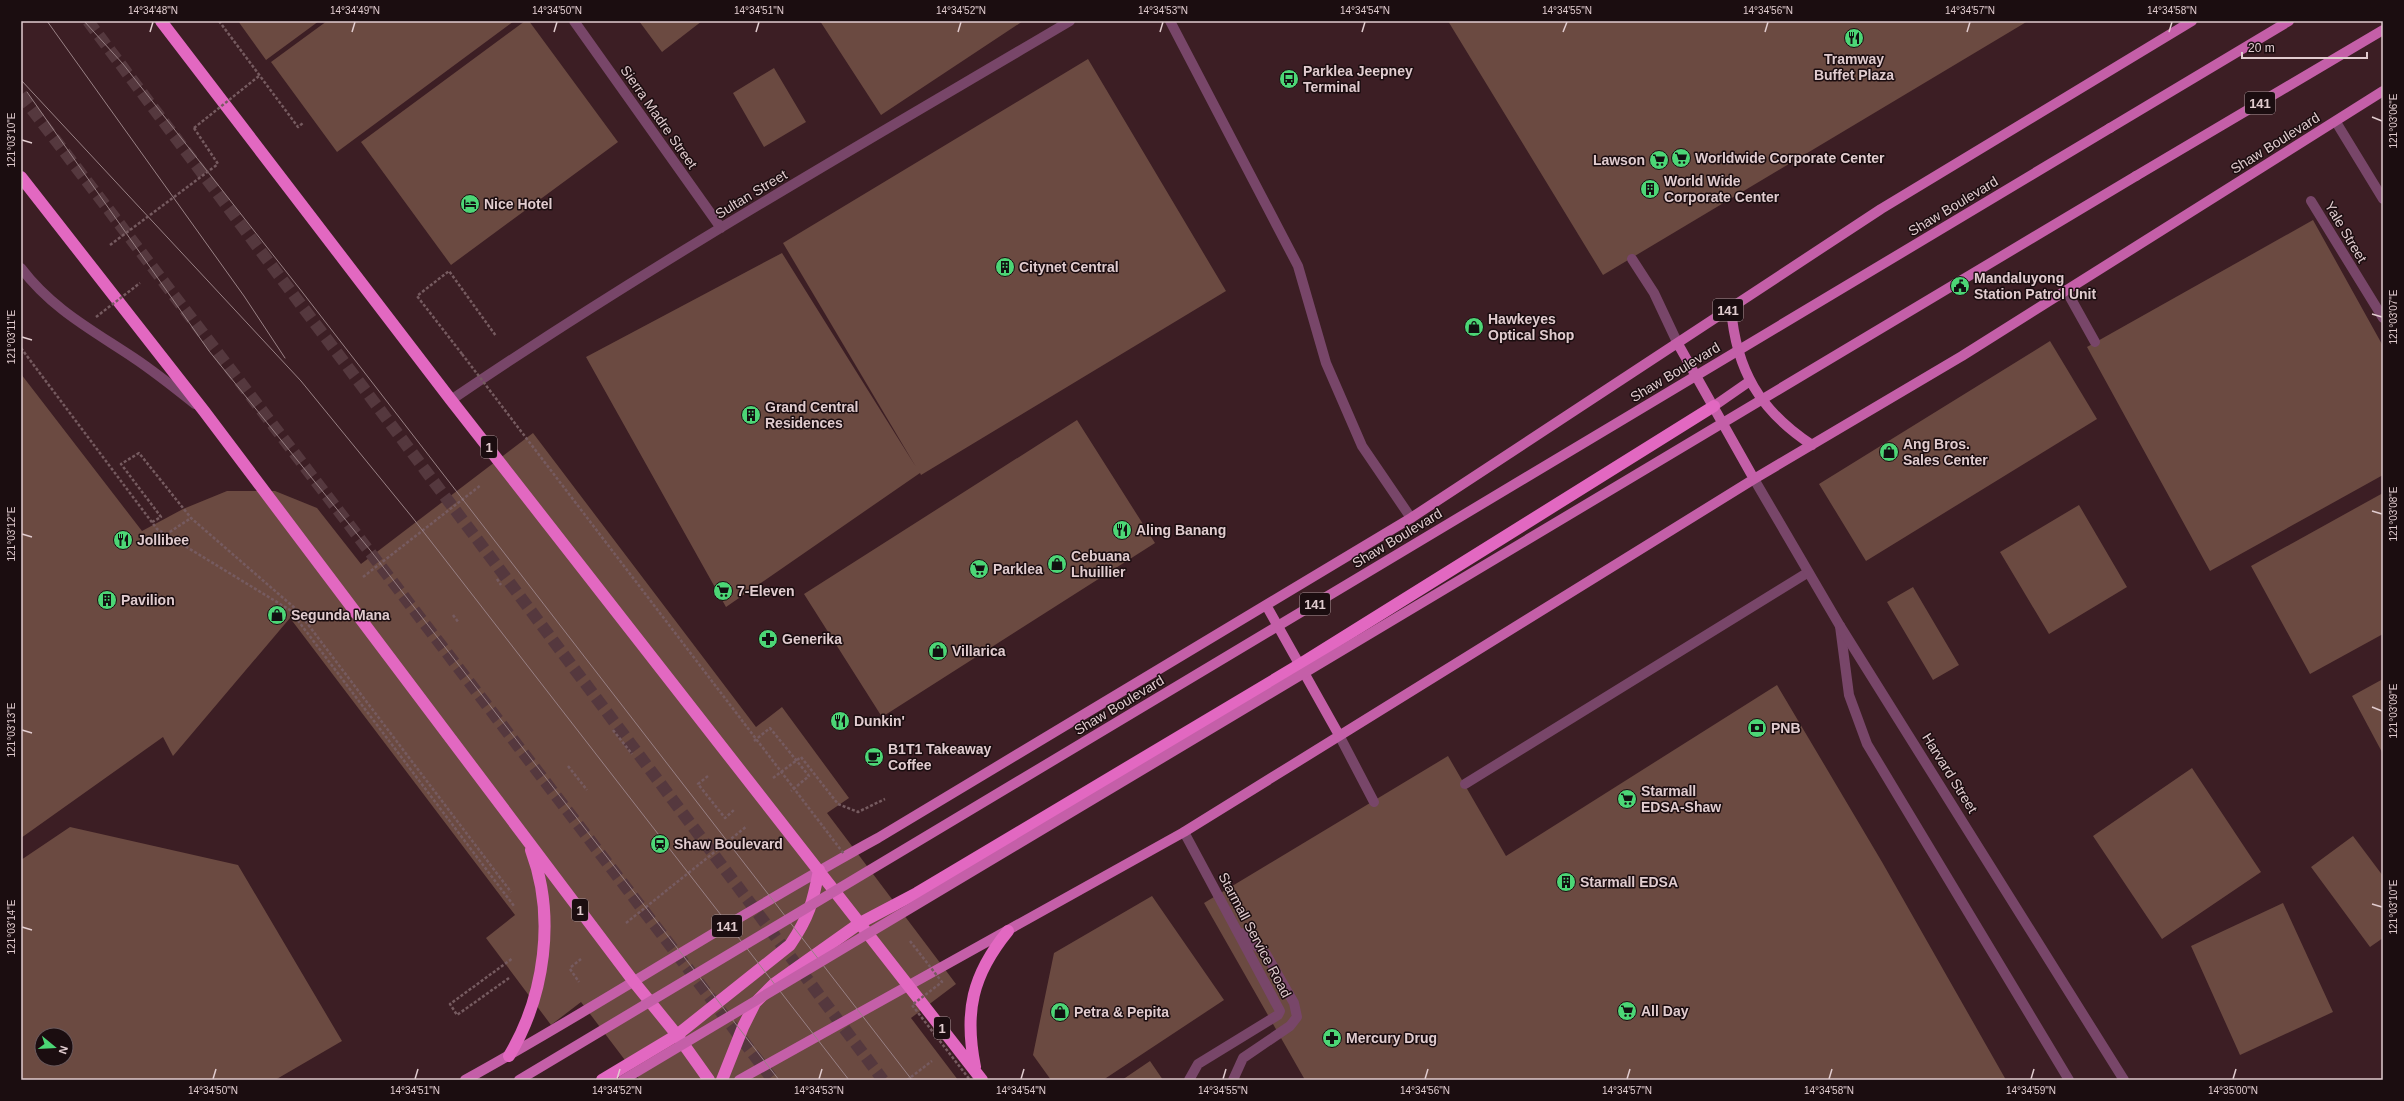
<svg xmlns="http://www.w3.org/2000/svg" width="2404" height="1101" viewBox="0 0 2404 1101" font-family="Arial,sans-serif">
	<rect width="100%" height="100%" fill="#3c1e24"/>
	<path fill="#6b4a41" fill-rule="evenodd" d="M238 21H319L266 60Z
		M327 21H514L337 152 271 62Z
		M525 21H529L618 142 451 265 361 142Z
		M639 21H702L662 52Z
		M820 21H1023L881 115Z
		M1448 21H2028L1603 275Z
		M1088 59 1226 291 921 475 920 473 726 607 586 357 782 253 916 467 783 243Z
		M774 68 806 122 764 147 733 93Z
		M2313 220 2383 346V475L2210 571 2087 347Z
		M2050 341 2097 419 1866 561 1819 484Z
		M21 374 142 531 183 509 227 491H275L317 508 361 564 533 433 756 727 782 707 849 798 827 813 956 984 911 1018 958 1080H640L581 1002 551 1025 486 938 515 915 290 618 173 756 163 737 21 838Z
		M1077 420 1155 543 882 717 804 594Z
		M2383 493V634L2310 674 2251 566Z
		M2079 505 2127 587 2049 634 2000 552Z
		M1913 587 1959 665 1933 680 1887 602Z
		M2383 679V754L2352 696Z
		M1777 685 1882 862 2006 1080H1305L1204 903 1448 756 1506 856Z
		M2192 768 2261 872 2162 939 2093 836Z
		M70 827 238 865 342 1041 275 1080H21V860ZM42 1035H66V1059H42Z
		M2353 836 2383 876V938L2370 947 2311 867Z
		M1152 896 1224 1000 1103 1080H1051L1033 1055 1054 953Z
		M2283 903 2333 1012 2240 1055 2191 946Z
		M1150 1061 1163 1080H1122Z"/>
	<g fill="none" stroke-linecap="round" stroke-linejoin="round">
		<path stroke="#55383e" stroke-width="12" stroke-dasharray="12 6" stroke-linecap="butt" d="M88 21 883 1080
			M21 95 773 1080"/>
		<path stroke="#765b60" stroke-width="2.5" stroke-dasharray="3 2" stroke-linecap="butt" d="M219 21 298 127 303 123
			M194 128 218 164
			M21 348 157 529 290 610 514 906
			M462 354 417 296 449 271 496 336
			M152 522 161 517 121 464 139 453 191 518 297 610 511 892
			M153 543 191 518
			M363 577 481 485
			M497 579 501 585
			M453 615 459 623
			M613 730 632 754
			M754 741 770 728 809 776 791 791
			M568 766 587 790
			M708 776 698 784 725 818 734 810
			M838 804 858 812 885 799
			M626 923 747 826
			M571 967 581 959
			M570 969 579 982
			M509 978 457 1015 450 1004 513 958
			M907 1080 932 1061"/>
		<path stroke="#784669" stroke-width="10" d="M1170 21 1298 266 1326 363 1362 446 1411 518
			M2336 122 2383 199
			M1632 259 1654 293 1678 344
			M21 268C52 309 92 330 134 358 155 372 175 388 195 404
			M2066 290 2095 342
			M1840 626 1849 695 1867 744 2069 1080
			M1339 735 1374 802
			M1465 784 1807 573
			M1184 832 1280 1011 1278 1015 1198 1064 1189 1080
			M1233 1080 1243 1058 1290 1026 1297 1017 1294 1003 1266 954 1241 933"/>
		<path stroke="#784669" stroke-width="10" d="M574 21 721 228
			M2311 201 2383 318
			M451 400C651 264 862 144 1070 21
			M1754 479 1840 626 2124 1080"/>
		<path stroke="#c45fa8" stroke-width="10" d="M2110 128 2289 21
			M2136 176 2383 30
			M1731 308C1736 370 1760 411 1812 445
			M1678 344 1754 479
			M1714 406 1750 381
			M1266 605 1339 735
			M465 1080C605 1003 738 914 878 838L1411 518 1881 209 2192 21
			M739 1080 1184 832 1754 479 1962 356 2383 91"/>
		<path stroke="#e268c1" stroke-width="12" d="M161 21 451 400 982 1080
			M21 177 204 411 634 982 677 1035 709 1080
			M509 1056C545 996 556 916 531 850
			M975 1067C964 1012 972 975 1008 931
			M602 1080 677 1035 790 945C809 917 813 902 819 870
			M722 1080 743 1027 755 1003 774 984 860 923 917 893 1299 665 1714 406"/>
		<path stroke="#998185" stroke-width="1" d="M47 21 244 296 285 358
			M84 21 123 64 303 293 912 1080
			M21 80 301 381 412 517 849 1080
			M27 92 209 351 370 550 779 1080"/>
		<path stroke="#765b60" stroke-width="2.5" stroke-dasharray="3 2" stroke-linecap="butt" d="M194 128 259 76
			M110 245 218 164
			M96 317 140 283
			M462 354 844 854
			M773 778 801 757 838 804
			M910 941 942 982 912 1005 970 1080"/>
		<path stroke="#c45fa8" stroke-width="10" d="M519 1080 2110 128
			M623 1080 2136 176"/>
	</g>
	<path fill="none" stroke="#e1cccf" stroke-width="1.5" d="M150 32 153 22M352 32 355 22M554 32 557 22M756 32 759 22M958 32 961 22M1160 32 1163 22M1362 32 1365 22M1563 32 1567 22M1765 32 1768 22M1967 32 1970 22M2169 32 2172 22M2372 117 2382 121M22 140 32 143M2372 314 2382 317M22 337 32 340M2372 511 2382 514M22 534 32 537M2372 707 2382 711M22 730 32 733M2372 904 2382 907M22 927 32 930M213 1079 216 1069M415 1079 418 1069M617 1079 620 1069M819 1079 822 1069M1021 1079 1024 1069M1223 1079 1226 1069M1425 1079 1428 1069M1627 1079 1630 1069M1829 1079 1832 1069M2031 1079 2034 1069M2233 1079 2236 1069"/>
	<defs>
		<g id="restaurant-disc" transform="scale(1)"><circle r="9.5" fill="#4cd676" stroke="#1b0d10"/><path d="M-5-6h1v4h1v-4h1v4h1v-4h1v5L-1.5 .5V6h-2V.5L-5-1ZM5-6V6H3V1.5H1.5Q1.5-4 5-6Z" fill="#111"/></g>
		<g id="bus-disc" transform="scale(1)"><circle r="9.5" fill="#4cd676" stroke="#1b0d10"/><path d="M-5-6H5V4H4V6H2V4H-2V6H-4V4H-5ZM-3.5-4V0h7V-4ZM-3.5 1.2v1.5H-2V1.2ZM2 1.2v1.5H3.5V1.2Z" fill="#111"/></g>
		<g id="supermarket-disc" transform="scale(1)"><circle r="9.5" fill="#4cd676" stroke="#1b0d10"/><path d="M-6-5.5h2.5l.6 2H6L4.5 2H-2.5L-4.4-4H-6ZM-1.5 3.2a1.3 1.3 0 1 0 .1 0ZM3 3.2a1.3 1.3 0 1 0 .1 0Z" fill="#111"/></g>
		<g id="building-disc" transform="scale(1)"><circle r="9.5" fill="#4cd676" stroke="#1b0d10"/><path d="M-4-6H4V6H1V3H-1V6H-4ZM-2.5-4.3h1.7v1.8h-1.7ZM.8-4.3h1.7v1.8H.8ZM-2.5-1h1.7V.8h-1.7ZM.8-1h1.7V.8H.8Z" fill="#111"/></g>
		<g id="hotel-disc" transform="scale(1)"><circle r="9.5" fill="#4cd676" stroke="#1b0d10"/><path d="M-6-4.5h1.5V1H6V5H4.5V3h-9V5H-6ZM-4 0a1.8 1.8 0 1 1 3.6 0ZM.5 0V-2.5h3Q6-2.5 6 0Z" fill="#111"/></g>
		<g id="civic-disc" transform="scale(1)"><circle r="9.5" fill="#4cd676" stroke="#1b0d10"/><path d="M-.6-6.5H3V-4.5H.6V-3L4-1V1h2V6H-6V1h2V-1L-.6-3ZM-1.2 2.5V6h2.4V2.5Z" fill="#111"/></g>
		<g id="shop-disc" transform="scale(1)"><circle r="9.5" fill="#4cd676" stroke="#1b0d10"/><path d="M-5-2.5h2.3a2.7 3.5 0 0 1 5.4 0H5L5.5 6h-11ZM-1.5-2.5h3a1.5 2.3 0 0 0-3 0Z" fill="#111"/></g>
		<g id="pharmacy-disc" transform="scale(1)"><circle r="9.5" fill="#4cd676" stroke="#1b0d10"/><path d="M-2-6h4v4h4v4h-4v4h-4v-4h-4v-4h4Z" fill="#111"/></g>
		<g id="bank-disc" transform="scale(1)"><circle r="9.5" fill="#4cd676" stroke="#1b0d10"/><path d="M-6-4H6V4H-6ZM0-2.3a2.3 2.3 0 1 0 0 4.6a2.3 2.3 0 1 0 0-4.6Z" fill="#111"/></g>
		<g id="cafe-disc" transform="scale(1)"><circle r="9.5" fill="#4cd676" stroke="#1b0d10"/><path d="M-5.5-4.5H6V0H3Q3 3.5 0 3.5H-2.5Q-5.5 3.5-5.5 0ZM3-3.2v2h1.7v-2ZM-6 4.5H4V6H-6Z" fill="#111"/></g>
		<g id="station-disc" transform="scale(1)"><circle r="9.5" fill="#4cd676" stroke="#1b0d10"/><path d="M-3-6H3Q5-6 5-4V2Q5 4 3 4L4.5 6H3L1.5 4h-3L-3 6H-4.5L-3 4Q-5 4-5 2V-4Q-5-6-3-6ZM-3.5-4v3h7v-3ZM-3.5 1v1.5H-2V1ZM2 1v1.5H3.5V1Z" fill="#111"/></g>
	</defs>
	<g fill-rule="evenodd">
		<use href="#restaurant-disc" x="1854" y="38"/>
		<use href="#bus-disc" x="1289" y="79"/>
		<use href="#supermarket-disc" x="1681" y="158"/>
		<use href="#supermarket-disc" x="1659" y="160"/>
		<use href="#building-disc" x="1650" y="189"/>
		<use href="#hotel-disc" x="470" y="204"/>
		<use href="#building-disc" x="1005" y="267"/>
		<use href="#civic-disc" x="1960" y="286"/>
		<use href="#shop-disc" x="1474" y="327"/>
		<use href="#building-disc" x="751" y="415"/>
		<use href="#shop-disc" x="1889" y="452"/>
		<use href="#restaurant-disc" x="1122" y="530"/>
		<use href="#restaurant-disc" x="123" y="540"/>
		<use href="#shop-disc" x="1057" y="564"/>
		<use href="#supermarket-disc" x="979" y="569"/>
		<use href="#supermarket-disc" x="723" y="591"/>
		<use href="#building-disc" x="107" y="600"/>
		<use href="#shop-disc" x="277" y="615"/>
		<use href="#pharmacy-disc" x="768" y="639"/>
		<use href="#shop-disc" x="938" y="651"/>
		<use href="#restaurant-disc" x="840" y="721"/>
		<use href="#bank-disc" x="1757" y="728"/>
		<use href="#cafe-disc" x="874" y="757"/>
		<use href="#supermarket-disc" x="1627" y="799"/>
		<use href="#station-disc" x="660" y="844"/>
		<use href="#building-disc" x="1566" y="882"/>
		<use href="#supermarket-disc" x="1627" y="1011"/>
		<use href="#shop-disc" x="1060" y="1012"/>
		<use href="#pharmacy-disc" x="1332" y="1038"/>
	</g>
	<g text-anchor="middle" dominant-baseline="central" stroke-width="3" stroke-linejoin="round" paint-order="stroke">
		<g fill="#1b0d10" stroke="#a69396" stroke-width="1">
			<rect x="2245" y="92" width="30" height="22" rx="3"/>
			<rect x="1713" y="299" width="30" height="22" rx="3"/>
			<rect x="481" y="436" width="16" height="22" rx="3"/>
			<rect x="1300" y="593" width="30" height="22" rx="3"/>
			<rect x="572" y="899" width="16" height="22" rx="3"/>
			<rect x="712" y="915" width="30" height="22" rx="3"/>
			<rect x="934" y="1017" width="16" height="22" rx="3"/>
		</g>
		<g font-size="13" font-weight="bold" fill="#e1cccf">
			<text x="2260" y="103">141</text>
			<text x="1728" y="310">141</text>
			<text x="489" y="447">1</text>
			<text x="1315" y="604">141</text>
			<text x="580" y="910">1</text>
			<text x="727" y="926">141</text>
			<text x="942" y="1028">1</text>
		</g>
		<g font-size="14" font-weight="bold" fill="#e1cccf" stroke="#1b0d10" text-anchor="start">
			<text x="1854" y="59" text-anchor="middle">Tramway<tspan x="1854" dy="16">Buffet Plaza</tspan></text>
			<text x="1303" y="71">Parklea Jeepney<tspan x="1303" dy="16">Terminal</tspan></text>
			<text x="1695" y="158">Worldwide Corporate Center</text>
			<text x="1645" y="160" text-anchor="end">Lawson</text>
			<text x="1664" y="181">World Wide<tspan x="1664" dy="16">Corporate Center</tspan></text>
			<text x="484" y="204">Nice Hotel</text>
			<text x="1019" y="267">Citynet Central</text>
			<text x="1974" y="278">Mandaluyong<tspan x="1974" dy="16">Station Patrol Unit</tspan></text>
			<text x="1488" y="319">Hawkeyes<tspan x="1488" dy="16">Optical Shop</tspan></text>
			<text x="765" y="407">Grand Central<tspan x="765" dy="16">Residences</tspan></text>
			<text x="1903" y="444">Ang Bros.<tspan x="1903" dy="16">Sales Center</tspan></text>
			<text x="1136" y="530">Aling Banang</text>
			<text x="137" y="540">Jollibee</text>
			<text x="1071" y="556">Cebuana<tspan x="1071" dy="16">Lhuillier</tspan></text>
			<text x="993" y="569">Parklea</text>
			<text x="737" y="591">7-Eleven</text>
			<text x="121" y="600">Pavilion</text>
			<text x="291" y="615">Segunda Mana</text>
			<text x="782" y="639">Generika</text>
			<text x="952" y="651">Villarica</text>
			<text x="854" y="721">Dunkin'</text>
			<text x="1771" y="728">PNB</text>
			<text x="888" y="749">B1T1 Takeaway<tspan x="888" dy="16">Coffee</tspan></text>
			<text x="1641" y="791">Starmall<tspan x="1641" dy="16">EDSA-Shaw</tspan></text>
			<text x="674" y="844">Shaw Boulevard</text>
			<text x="1580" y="882">Starmall EDSA</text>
			<text x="1641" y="1011">All Day</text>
			<text x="1074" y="1012">Petra &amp; Pepita</text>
			<text x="1346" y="1038">Mercury Drug</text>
		</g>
		<g font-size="14" fill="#e1cccf" stroke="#1b0d10">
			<text transform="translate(659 117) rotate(55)">Sierra Madre Street</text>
			<text transform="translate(2275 143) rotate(-32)">Shaw Boulevard</text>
			<text transform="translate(751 194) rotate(-31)">Sultan Street</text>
			<text transform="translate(1953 206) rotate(-31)">Shaw Boulevard</text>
			<text transform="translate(2346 232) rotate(59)">Yale Street</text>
			<text transform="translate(1675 372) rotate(-31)">Shaw Boulevard</text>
			<text transform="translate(1397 538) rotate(-31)">Shaw Boulevard</text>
			<text transform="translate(1119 705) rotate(-31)">Shaw Boulevard</text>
			<text transform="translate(1950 773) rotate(58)">Harvard Street</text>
			<text transform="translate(1255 935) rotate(62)">Starmall Service Road</text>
		</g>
	</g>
	<rect width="2404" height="1101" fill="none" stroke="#1b0d10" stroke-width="44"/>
	<g transform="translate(54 1047) rotate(108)"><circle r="19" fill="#1b0d10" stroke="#6a595c"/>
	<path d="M0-3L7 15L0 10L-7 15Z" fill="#4cd676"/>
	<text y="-6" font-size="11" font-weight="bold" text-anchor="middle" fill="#e1cccf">N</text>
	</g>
	<path d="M2242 52v6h125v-6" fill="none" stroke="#e1cccf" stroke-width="2"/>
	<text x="2248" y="52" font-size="12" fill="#e1cccf" stroke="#1b0d10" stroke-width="3" paint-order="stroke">20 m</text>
	<rect x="22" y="22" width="2360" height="1057" fill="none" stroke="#e1cccf" stroke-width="1.5"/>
	<g font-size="10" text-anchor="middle" fill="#e1cccf">
		<text x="153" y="14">14°34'48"N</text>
		<text x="355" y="14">14°34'49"N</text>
		<text x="557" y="14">14°34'50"N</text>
		<text x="759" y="14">14°34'51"N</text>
		<text x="961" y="14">14°34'52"N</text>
		<text x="1163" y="14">14°34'53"N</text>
		<text x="1365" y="14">14°34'54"N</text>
		<text x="1567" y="14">14°34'55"N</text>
		<text x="1768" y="14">14°34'56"N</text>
		<text x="1970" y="14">14°34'57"N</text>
		<text x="2172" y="14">14°34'58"N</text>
		<text transform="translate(2393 121) rotate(-90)" y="4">121°03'06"E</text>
		<text transform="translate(11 140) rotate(-90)" y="4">121°03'10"E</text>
		<text transform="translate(2393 317) rotate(-90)" y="4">121°03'07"E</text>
		<text transform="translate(11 337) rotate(-90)" y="4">121°03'11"E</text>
		<text transform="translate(2393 514) rotate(-90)" y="4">121°03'08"E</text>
		<text transform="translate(11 534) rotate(-90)" y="4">121°03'12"E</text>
		<text transform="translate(2393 711) rotate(-90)" y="4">121°03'09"E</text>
		<text transform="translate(11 730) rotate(-90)" y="4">121°03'13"E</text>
		<text transform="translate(2393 907) rotate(-90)" y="4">121°03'10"E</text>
		<text transform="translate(11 927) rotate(-90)" y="4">121°03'14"E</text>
		<text x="213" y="1094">14°34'50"N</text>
		<text x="415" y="1094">14°34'51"N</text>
		<text x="617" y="1094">14°34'52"N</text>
		<text x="819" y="1094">14°34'53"N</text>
		<text x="1021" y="1094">14°34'54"N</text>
		<text x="1223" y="1094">14°34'55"N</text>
		<text x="1425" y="1094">14°34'56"N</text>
		<text x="1627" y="1094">14°34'57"N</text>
		<text x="1829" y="1094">14°34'58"N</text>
		<text x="2031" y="1094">14°34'59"N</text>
		<text x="2233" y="1094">14°35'00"N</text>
	</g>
</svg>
